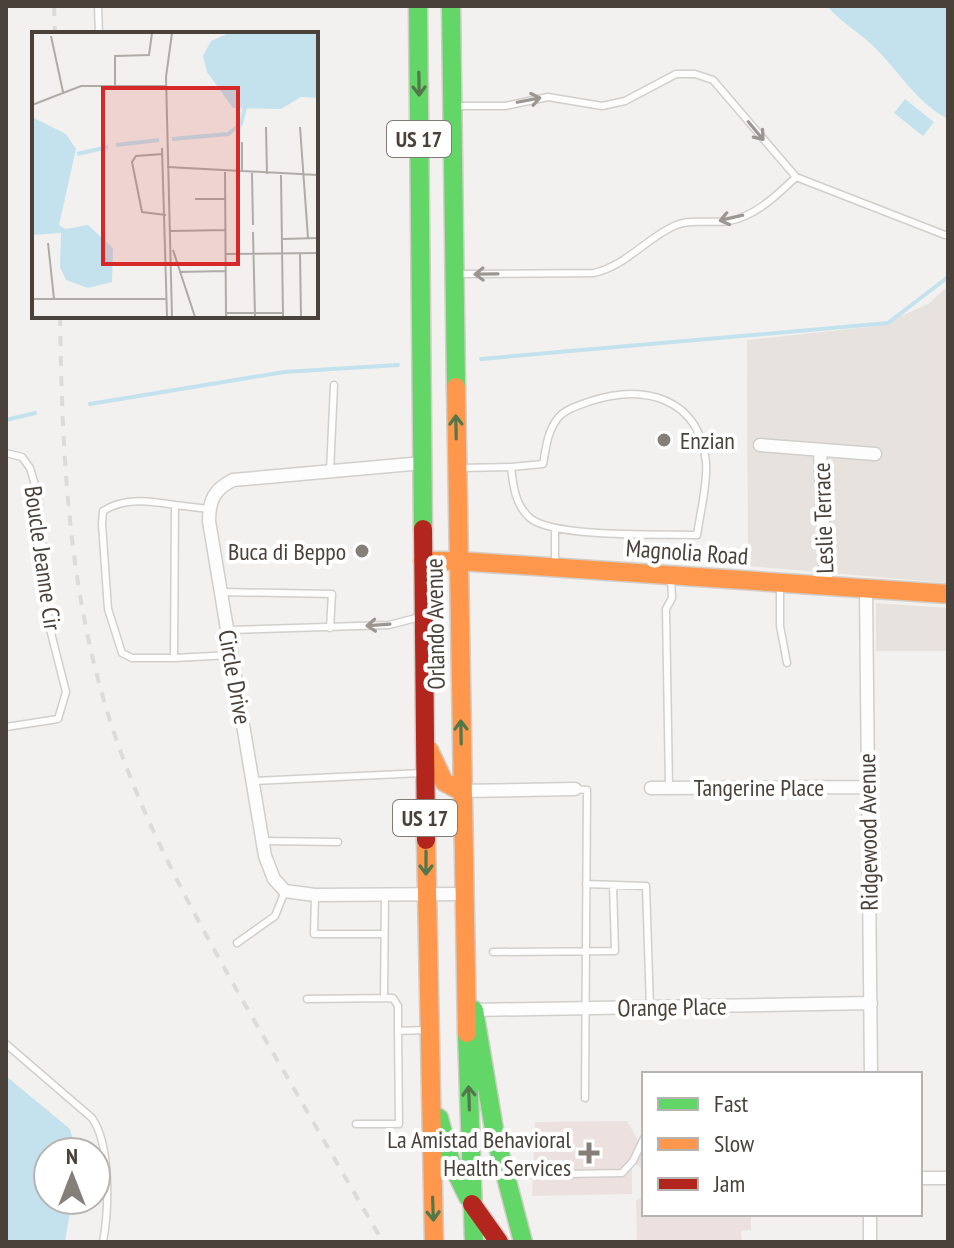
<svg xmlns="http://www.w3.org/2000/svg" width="954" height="1248" viewBox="0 0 954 1248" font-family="'PT Sans Narrow',sans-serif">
	<rect width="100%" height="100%" fill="#f3f1ef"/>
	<path fill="#e7e2dd" d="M948 286V583L748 566 747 340 878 326 928 304Z
		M876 603 948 608V651H876Z"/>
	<path fill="#ede1e0" d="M627 1121 641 1145H644V1170L632 1161V1194L532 1196 535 1122Z
		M644 1196V1214H751V1230L741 1231 742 1242H637L636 1201Z"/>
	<path fill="#c3e2ee" d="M827 6H948V119C914 101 898 69 871 44 856 30 842 23 827 6Z
		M905 99 934 122 923 136 894 113Z
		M6 1076 70 1129 76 1152H48V1200H72L65 1242H6Z"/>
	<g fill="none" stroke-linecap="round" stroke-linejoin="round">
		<path stroke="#c3e2ee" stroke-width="4" d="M481 359 888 323 948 277
			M90 404 284 372 398 365
			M6 420 35 413"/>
		<g stroke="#d1cfcc" stroke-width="9">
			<path id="lane" d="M98 6 99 34
				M456 106H505L548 97 602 106 625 101 676 74H695L713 80 796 177 945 235
				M460 274 594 273C627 265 644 240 674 226 691 218 711 224 729 221 756 216 777 195 796 177
				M6 453 22 457 30 468 38 495 49 625 66 692 58 719 6 727
				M461 468 511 467C513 485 515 505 530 518 553 538 663 534 697 535 700 514 708 482 706 462 699 397 644 384 591 401 580 405 565 409 558 418 547 432 546 448 543 464L511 467
				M330 472 334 385
				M209 509 175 505 174 658 231 655
				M555 529V566
				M780 586V626L787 663
				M221 592 332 594 330 628
				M229 630 389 625 420 617
				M174 658H132L122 653 108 609 102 524 103 511C125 497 151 501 175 505
				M253 781 422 773
				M669 788 666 609 672 598 671 578
				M575 789 587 790 585 1098
				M263 841 338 842
				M586 884 646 886 650 1007
				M315 895 314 934H384
				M237 943 275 916 285 891
				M493 952 615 951 613 885
				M384 998 385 895
				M307 999 393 998 398 1006V1031
				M6 1044 92 1118C111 1145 109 1209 103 1242
				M356 1124H399L398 1031 424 1030
				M509 1175 622 1173 633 1161 644 1138"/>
		</g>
		<g stroke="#d1cfcc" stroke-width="15">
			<path id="street" d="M760 445 875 454
				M820 450 826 586
				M423 463 233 480C214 489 209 501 209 521L265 856 274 879 285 891 315 895 463 894
				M866 590 871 1074
				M651 788 866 787
				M461 791 575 789
				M474 1010 871 1003
				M920 1178H948
				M870 1242V1214"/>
		</g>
		<g stroke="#d2cdc6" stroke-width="21">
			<path id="fast" d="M418 6 423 529
				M451 6 456 387
				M474 1010 495 1135 523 1242
				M467 1033 474 1242
				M439 1118 451 1162 468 1197"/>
		</g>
		<g stroke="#d2cdc6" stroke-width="21">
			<path id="slow" d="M456 387 467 1033
				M423 561H459L948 594
				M429 750 444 782 461 791
				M426 840 434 1242"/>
		</g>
		<g stroke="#d2cdc6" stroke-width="21">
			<path id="jam" d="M423 529 426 840
				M472 1204 499 1242"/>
		</g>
		<use href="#lane" stroke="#fdfdfd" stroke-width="6"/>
		<use href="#street" stroke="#fdfdfd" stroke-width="12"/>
		<use href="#fast" stroke="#63d668" stroke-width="18"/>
		<use href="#slow" stroke="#ff974d" stroke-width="18"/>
		<use href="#jam" stroke="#b3261e" stroke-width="18"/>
		<path stroke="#dbdbdb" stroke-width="4" stroke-dasharray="10 10" stroke-linecap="butt" d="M54 6 55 34
			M60 316C62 444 67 570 102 694 135 811 195 917 255 1022 298 1095 340 1169 383 1242"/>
	</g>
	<defs><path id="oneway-shaft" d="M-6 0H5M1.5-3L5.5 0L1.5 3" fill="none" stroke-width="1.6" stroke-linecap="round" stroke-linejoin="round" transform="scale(2)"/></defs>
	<g stroke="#53764a">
		<use href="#oneway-shaft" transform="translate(419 84) rotate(89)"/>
		<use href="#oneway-shaft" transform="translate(456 427) rotate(-91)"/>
		<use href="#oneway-shaft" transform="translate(461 732) rotate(-91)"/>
		<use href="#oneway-shaft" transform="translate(426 863) rotate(90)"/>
		<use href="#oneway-shaft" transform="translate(469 1098) rotate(-92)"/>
		<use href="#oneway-shaft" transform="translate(433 1209) rotate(88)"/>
	</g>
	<g stroke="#9b9692">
		<use href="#oneway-shaft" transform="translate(529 100) rotate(-11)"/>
		<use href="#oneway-shaft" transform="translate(756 131) rotate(50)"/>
		<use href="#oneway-shaft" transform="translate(731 218) rotate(167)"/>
		<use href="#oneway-shaft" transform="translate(486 274) rotate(179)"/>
		<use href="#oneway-shaft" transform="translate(378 625) rotate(176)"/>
	</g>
	<g fill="#857f79" stroke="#fff" stroke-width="3">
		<circle cx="664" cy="440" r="8"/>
		<circle cx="362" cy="551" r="8"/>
		<path d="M585 1141h8v8h8v8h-8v8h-8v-8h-8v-8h8z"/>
	</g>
	<g text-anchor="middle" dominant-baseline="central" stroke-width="8" stroke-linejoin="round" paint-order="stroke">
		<g fill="#fff" stroke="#807b75" stroke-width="2">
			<rect x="387" y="121" width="64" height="36" rx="6"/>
			<rect x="393" y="800" width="64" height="36" rx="6"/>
		</g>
		<g font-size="22" font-weight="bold" fill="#4a423a">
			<text x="419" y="139">US 17</text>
			<text x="425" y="818">US 17</text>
		</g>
		<g font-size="24" fill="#4a423a" stroke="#fff" text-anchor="end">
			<text x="680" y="440" text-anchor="start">Enzian</text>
			<text x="346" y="551">Buca di Beppo</text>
			<text x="571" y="1139">La Amistad Behavioral<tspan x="571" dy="28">Health Services</tspan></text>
		</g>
		<g font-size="24" fill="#4a423a" stroke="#fff">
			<text transform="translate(823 518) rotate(-92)">Leslie Terrace</text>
			<text transform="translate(687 552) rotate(4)">Magnolia Road</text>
			<text transform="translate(43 558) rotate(82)">Boucle Jeanne Cir</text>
			<text transform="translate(435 624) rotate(-91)">Orlando Avenue</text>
			<text transform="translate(235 677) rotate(80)">Circle Drive</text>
			<text x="759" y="787">Tangerine Place</text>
			<text transform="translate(868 832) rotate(-91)">Ridgewood Avenue</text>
			<text transform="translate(672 1007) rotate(-1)">Orange Place</text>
		</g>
	</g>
	<g transform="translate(32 32)">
		<rect width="286" height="286" fill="#f3f1ef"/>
		<path d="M197 1H286V66L269 65 249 77 201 76 175 40 171 24 179 9ZM0 85 34 102 44 117 27 193 34 197 56 193 81 216 80 250 56 256 34 248 28 235 29 201 0 203Z" fill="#c3e2ee"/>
		<path fill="none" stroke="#c3e2ee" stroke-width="4" d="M140 107 196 102 209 92 213 75M84 113 127 108M45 122 76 115"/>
		<path fill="none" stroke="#afaba7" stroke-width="2" d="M140 1 134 45 140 285M19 4 31 60M83 53V24L117 23 120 1M0 73 49 54H134M234 95 235 142M268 95 276 206M210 110V140M130 116 135 285M131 122 104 124 100 130 110 180 134 183M135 135 286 143M193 140 194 285M220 141 221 193M249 143 251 285M163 167H193M138 199 194 198M221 200 223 285M250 207 286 206M16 211 22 267M141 218 163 285M268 221 269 285M194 222 286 221M147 240 194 239M0 267H135M194 281H251"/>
		<path fill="#d62828" fill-opacity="0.15" stroke="#d62828" stroke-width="4" d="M71 56H206V232H71Z"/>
		<rect width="286" height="286" fill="none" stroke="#4a423a" stroke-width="4"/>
	</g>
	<rect width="954" height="1248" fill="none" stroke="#4a423a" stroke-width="16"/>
	<rect x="642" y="1072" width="280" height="144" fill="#ffffff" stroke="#b7b3b0" stroke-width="2"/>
	<rect x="658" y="1098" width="40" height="12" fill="#63d668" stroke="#b7b3b0" stroke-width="2"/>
	<text x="714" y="1112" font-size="24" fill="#4a423a">Fast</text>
	<rect x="658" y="1138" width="40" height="12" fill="#ff974d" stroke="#b7b3b0" stroke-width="2"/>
	<text x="714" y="1152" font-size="24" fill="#4a423a">Slow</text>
	<rect x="658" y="1178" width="40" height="12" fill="#b3261e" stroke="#b7b3b0" stroke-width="2"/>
	<text x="714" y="1192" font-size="24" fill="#4a423a">Jam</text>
	<g transform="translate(72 1176)"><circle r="38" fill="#ffffff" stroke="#b7b3b0" stroke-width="2"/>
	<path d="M0-6L14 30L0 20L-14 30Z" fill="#857f79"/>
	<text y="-12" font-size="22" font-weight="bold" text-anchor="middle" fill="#4a423a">N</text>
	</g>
</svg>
